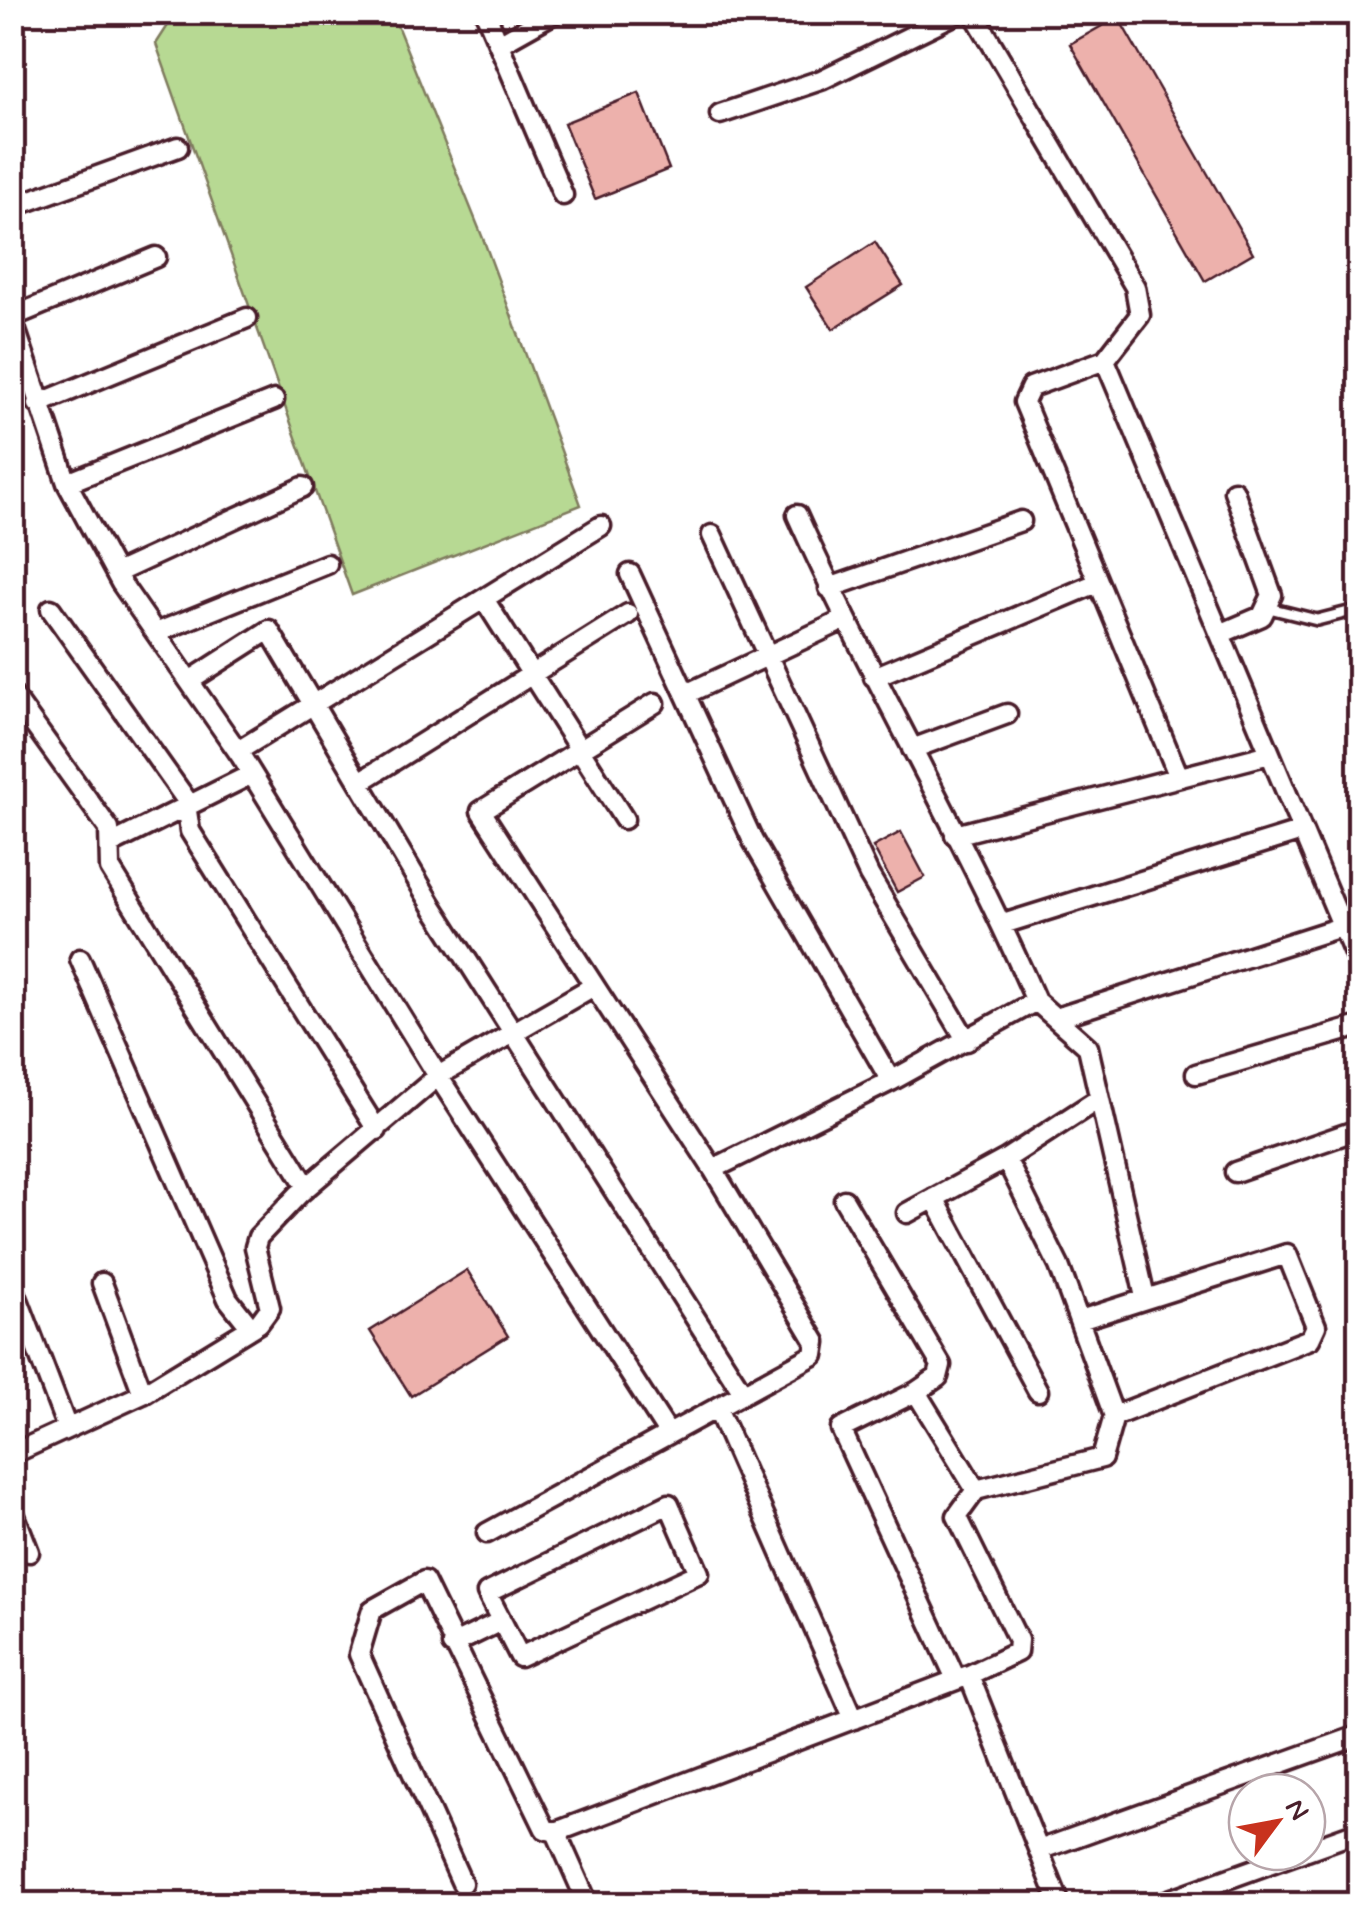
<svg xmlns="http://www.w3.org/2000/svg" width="1372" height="1917" viewBox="0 0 1372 1917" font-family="Mynerve,sans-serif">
	<rect width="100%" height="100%" fill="#fff"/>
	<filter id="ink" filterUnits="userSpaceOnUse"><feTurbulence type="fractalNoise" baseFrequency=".01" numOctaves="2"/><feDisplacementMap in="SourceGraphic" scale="20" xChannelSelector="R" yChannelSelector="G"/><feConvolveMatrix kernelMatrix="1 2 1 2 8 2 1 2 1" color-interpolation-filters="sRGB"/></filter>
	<g filter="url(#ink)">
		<path fill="#b7d993" stroke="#807c5f" stroke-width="2.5" d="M176 13H392L484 241 581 505 352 595 156 44Z"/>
		<path fill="#edb1ac" stroke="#4a1f2b" stroke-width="2.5" d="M1118 17 1253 253 1205 281 1070 44Z
			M639 93 669 169 595 199 564 123Z
			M875 242 903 285 833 329 806 287Z
			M901 832 925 877 897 892 873 847Z
			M467 1270 508 1336 411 1396 370 1331Z"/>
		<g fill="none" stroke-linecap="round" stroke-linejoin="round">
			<g stroke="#4a1f2b" stroke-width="16">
				<path id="service" d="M1269 608 1317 620 1360 609"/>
			</g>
			<g stroke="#4a1f2b" stroke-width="25">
				<path id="minor" d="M485 12 563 195
					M973 12 1135 287 1140 315 1105 360 1031 387 1024 402 1179 777
					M731 16 737 12
					M499 44 556 12
					M720 114 821 80 960 12
					M12 207 178 147
					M12 317 156 257
					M12 319 67 483 121 583 241 756 438 1076 668 1433
					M1105 360 1360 968
					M38 404 247 318
					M67 483 274 400
					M797 515C871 680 964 836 1036 1001
					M712 535 869 875 967 1041
					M116 573 303 487
					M630 574 753 841 891 1081
					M829 588 1021 521
					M484 599 624 819
					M51 609 185 798 190 831 377 1130
					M158 632 327 564
					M1220 634 1262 616 1272 595 1234 491
					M874 677 1097 583
					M191 680 269 630 432 905 743 1393
					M688 693 846 619
					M12 694 109 829 110 868 307 1187
					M655 703 481 811 713 1169 891 1081 1036 1001 1088 1047 1145 1297
					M912 749 1007 714
					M238 751 601 526
					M360 782 628 614
					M955 835 1270 754
					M111 844 252 774
					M1003 924 1302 831
					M80 959 228 1299 251 1328
					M1056 1018 1344 926
					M1196 1074 1360 1026
					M1235 1172 1360 1129
					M934 1198 1038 1391
					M844 1200 941 1365 938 1377 916 1392 976 1490
					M907 1213 1006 1159 1097 1100
					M102 1283 143 1394
					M12 1284 67 1428
					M1080 1320 1287 1254 1316 1326 1310 1339 1114 1416
					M916 1392 841 1429 956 1679
					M717 1408 854 1719
					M12 1454 143 1394 259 1323 270 1308 255 1247 258 1237 299 1194 438 1076 592 987
					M669 1504 699 1573 520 1657 487 1593Z
					M12 1508 29 1552
					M487 1533 814 1355 816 1342 713 1169
					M452 1645 501 1621
					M969 1675 1060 1904
					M1039 1850 1360 1735
					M1307 1850 1360 1831
					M462 1883 359 1654 372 1610 424 1581 545 1829 556 1832
					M588 1904 556 1832 969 1675 1017 1652 1018 1640 957 1516 976 1490 1102 1458 1114 1416 1059 1266 1006 1159
					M1158 1904 1302 1852"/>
			</g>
			<use href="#service" stroke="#fff" stroke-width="9"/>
			<use href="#minor" stroke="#fff" stroke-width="18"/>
		</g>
	</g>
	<rect width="1372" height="1917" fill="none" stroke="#fff" stroke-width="50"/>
	<rect x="25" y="25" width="1322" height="1867" fill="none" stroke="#4a1f2b" stroke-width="4" filter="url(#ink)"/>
	<g transform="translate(1277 1822) rotate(58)"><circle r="48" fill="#ffffff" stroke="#b7a5aa" stroke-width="2.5"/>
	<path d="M0-8L18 38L0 25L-18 38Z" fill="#c8321e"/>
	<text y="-15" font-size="28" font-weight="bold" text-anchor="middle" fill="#4a1f2b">N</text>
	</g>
</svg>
